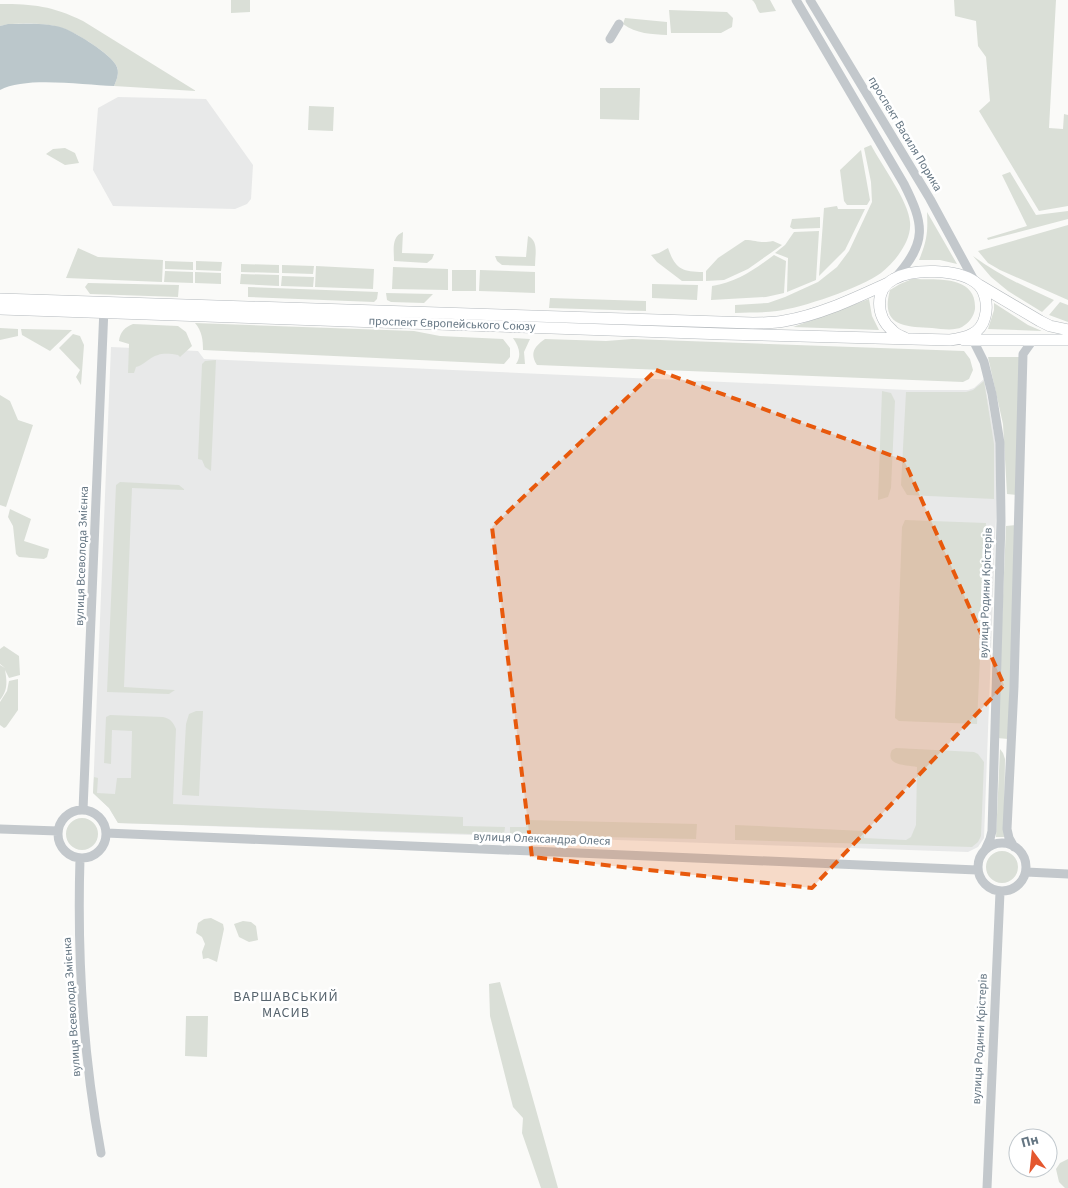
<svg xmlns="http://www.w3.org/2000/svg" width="1068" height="1188" viewBox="0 0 1068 1188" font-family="'Source Sans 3',sans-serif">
	<rect width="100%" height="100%" fill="#fafaf8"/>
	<path fill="#e8e9e9" d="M118 97 206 99 253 165 251 199 247 204 235 209 113 206 93 170 98 108Z
		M111 347 198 351 204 359 908 390H968L974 388 984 379 996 444V517L984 838 978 847 968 852 118 823 109 808 93 793Z"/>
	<path fill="#dadfd7" d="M231 0H250V12L231 13Z
		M752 0H770L776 11 760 13C756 9 757 4 752 0Z
		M954 0H1056L1049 128 1063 129 1064 114 1068 115V206L1039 211 979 111 990 101 986 57 978 46 976 21 955 16Z
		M0 4C34 4 52 6 83 21L196 91 114 86C117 79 120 72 116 65 109 53 78 34 65 29 49 23 17 22 0 26Z
		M669 10 727 12 733 18 732 27 721 33H671Z
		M625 18 667 22V35C652 34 636 34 623 24Z
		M600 88H640L639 120 600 119Z
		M309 106 334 107 333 131 308 130Z
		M871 145C881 164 909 202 910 222 912 241 895 262 881 273 861 288 801 308 777 311 764 313 749 312 735 313V305L768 303 785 297 818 282 837 267 849 251 872 202 871 182 864 148Z
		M65 148 75 153 79 163 65 165 46 154 53 149Z
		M861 150 870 200 867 205H847L844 201 840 170Z
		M1010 172 1036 215 1068 211V219L988 240 987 238 1027 226 1002 175Z
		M837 206 838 209H865L845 250 819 276 824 208Z
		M927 212 957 264 940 260H919C927 241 928 232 927 212Z
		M820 217V228L793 229 790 227 792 219Z
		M1068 225V300L1000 270 988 263 978 251Z
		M819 231 816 280 787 292 788 258 775 253 785 245 794 232Z
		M403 232 402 253 434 254 432 259 427 263 394 261C394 250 391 237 403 232Z
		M528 236C539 241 535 255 535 266L502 265 497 261 495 256 526 257Z
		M745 240C757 240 760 244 773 241L782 245 748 269 724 280 706 281V271L718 258Z
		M78 248 98 257 163 260 162 282 66 278Z
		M668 248C675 268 681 272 703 272V281H682L657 262 651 255 659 253Z
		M774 255 786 261 784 293 766 297 711 300 712 286C737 282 754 270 774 255Z
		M973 256C999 275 1025 287 1054 300L1042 312 1008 291 991 277Z
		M165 261 193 262V270L165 269Z
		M196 261 222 262 221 271 196 270Z
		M241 264 279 265V273L241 272Z
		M282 265 314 266 313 274 282 273Z
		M316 266 374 269 373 289 315 287Z
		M393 267 448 269V290L392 289Z
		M452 270H476V291H452Z
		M480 270 535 272V293L479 291Z
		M165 271 193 272V283L164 282Z
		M195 272 221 273V284L195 283Z
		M241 274 279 275V286L240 284Z
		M282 276 314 277 313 287 281 286Z
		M912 279C935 280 977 274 975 309 974 316 969 323 962 327 954 331 942 329 932 328 904 327 880 326 890 290L900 284Z
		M88 283 179 285 178 297 90 294 85 287Z
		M652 284 698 285 697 300 652 298Z
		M248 287 378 292 377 299 374 302 248 297Z
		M386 293 433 294 424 303 391 302 387 300Z
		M550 298 646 301V311L549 308Z
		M869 299 872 316 879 330 793 327Z
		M1060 302 1068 305V322L1049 315Z
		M994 303 1028 325 1042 331 988 329 994 310Z
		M195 323 414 331 440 336 503 339 510 348V357L504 364 203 350C203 340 202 331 195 323Z
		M133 324 178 326 186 332 192 346 180 357 178 355C172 354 163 353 158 355 149 357 145 365 136 367L134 373H128L129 344 119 341C120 332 125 327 133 324Z
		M0 328 18 329V336L0 340Z
		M21 329 72 330 50 351 22 335Z
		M73 334 80 336 84 345 81 385 76 377 80 370 59 348Z
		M513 338 530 339 524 352 525 364H516C522 355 519 347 513 338Z
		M545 339 606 341 632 339 964 351 970 359 973 370 969 379 963 382 537 365C529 353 535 346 545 339Z
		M988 357H1020L1017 495 1007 494 1003 424Z
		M216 360 211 471 205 467 202 460 198 459 202 364 205 361Z
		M984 381 994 444V499L907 495 901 485 906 392H966L973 390Z
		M882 391 891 393 895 401 891 488 888 497 878 500Z
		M0 395 10 401 18 420 33 425 6 507 0 505Z
		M120 482 179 485 185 490 132 488 124 687 175 690 169 694 107 692 116 485Z
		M10 509 31 519 24 541 49 549 47 557 44 559 19 557 16 554 13 526 8 517Z
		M905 520 986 523 977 724 899 721 895 718 902 527Z
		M1016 525 1008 739 997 738 1006 526Z
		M4 646 19 656 20 675 9 678 5 670C7 681 8 690 0 700V665L5 668 0 664V649Z
		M18 679V710L6 727 4 728 0 725V702L7 691 9 681Z
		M196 711H203L199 796 182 795 186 724 189 714Z
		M110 715 163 717C171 719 173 722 176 729L173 804 463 817V826L505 827 504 835 118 823 109 808 93 793 94 777 98 778 97 793 115 794 117 778H131L132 731 112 730 111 764 104 763 106 717Z
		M896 748 974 752 978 754 984 762 981 836 978 842 972 847 735 840V825L864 831V838L906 840 911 837 916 825 917 767C908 765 884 766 892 750Z
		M1000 749 1003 753 1005 759 1004 837H996Z
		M66 834a16 16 0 1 1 32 0a16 16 0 1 1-32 0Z
		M526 820 697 824 696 839 510 835V827H526Z
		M986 867a16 16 0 1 1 32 0a16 16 0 1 1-32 0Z
		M211 918 223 924 224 929 217 962 208 958 203 959 202 952 205 944 202 937 196 933 198 923 204 919Z
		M243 921 251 922 256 926 258 940 249 942 239 937 234 924Z
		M500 982 558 1188H541L522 1133 523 1118 513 1107 490 1016 489 984Z
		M186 1016H208L207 1057 185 1056Z
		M1068 1159V1188H1065L1059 1182 1056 1169 1060 1163Z"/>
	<path fill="#bbc7cb" d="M8 24C26 24 49 22 66 29 79 35 109 53 116 65 120 72 117 79 114 86 84 85 25 76 0 90V26Z"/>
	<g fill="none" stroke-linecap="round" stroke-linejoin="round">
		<g stroke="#b5babe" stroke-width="12">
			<path id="major" d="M979 285 1040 321 1050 326 1068 330
				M0 299 753 323C763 323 774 323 784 321 820 315 855 298 888 283
				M0 309 724 334 950 340C966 338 981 334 985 317 988 306 986 289 975 282 957 269 913 268 894 279 874 289 876 317 892 330 895 334 901 336 905 338
				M964 340H1068"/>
		</g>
		<path stroke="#c3c8cc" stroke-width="9" d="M796 0 904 184C924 224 928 242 895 278
			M810 0 930 199 975 282
			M610 39 619 24
			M973 340 984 362 992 394 1000 443 1001 521 992 831 990 839 985 850
			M58 834a24 24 0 1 1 48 0a24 24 0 1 1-48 0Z
			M83 810 104 308
			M0 829 58 831
			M106 833 977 870
			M978 867a24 24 0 1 1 48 0a24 24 0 1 1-48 0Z
			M1014 847 1009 838 1007 829 1014 686 1023 354 1033 340
			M80 858C77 957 83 1056 101 1153
			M1026 872 1068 874
			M987 1188 1000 892"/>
		<use href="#major" stroke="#fff" stroke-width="11"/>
	</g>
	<path fill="#e8590c" fill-opacity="0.2" stroke="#e8590c" stroke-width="4" stroke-dasharray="10 6" stroke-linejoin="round" d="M656 370 904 460 1004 685 812 888 532 857 492 527Z"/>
	<g text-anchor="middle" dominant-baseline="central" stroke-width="5" stroke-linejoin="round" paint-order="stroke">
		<g font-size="12" fill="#657683" stroke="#fff">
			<text transform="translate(905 134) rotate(59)">проспект Василя Порика</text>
			<text transform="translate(452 324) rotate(2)">проспект Європейського Союзу</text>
			<text transform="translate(82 556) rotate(-88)">вулиця Всеволода Змієнка</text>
			<text transform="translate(986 593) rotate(-88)">вулиця Родини Крістерів</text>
			<text transform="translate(542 839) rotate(2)">вулиця Олександра Олеся</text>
			<text transform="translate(72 1007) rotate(-94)">вулиця Всеволода Змієнка</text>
			<text transform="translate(980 1039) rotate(-87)">вулиця Родини Крістерів</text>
		</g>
		<g font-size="14" letter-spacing="1" fill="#57646e" stroke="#fff">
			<text x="286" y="997">ВАРШАВСЬКИЙ<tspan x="286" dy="16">МАСИВ</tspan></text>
		</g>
	</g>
	<g transform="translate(1033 1153) rotate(345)"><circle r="24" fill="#ffffff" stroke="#c1c8cd"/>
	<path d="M0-4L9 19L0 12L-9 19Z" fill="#e4572e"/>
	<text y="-8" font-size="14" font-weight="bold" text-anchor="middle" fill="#657683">Пн</text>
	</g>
</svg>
